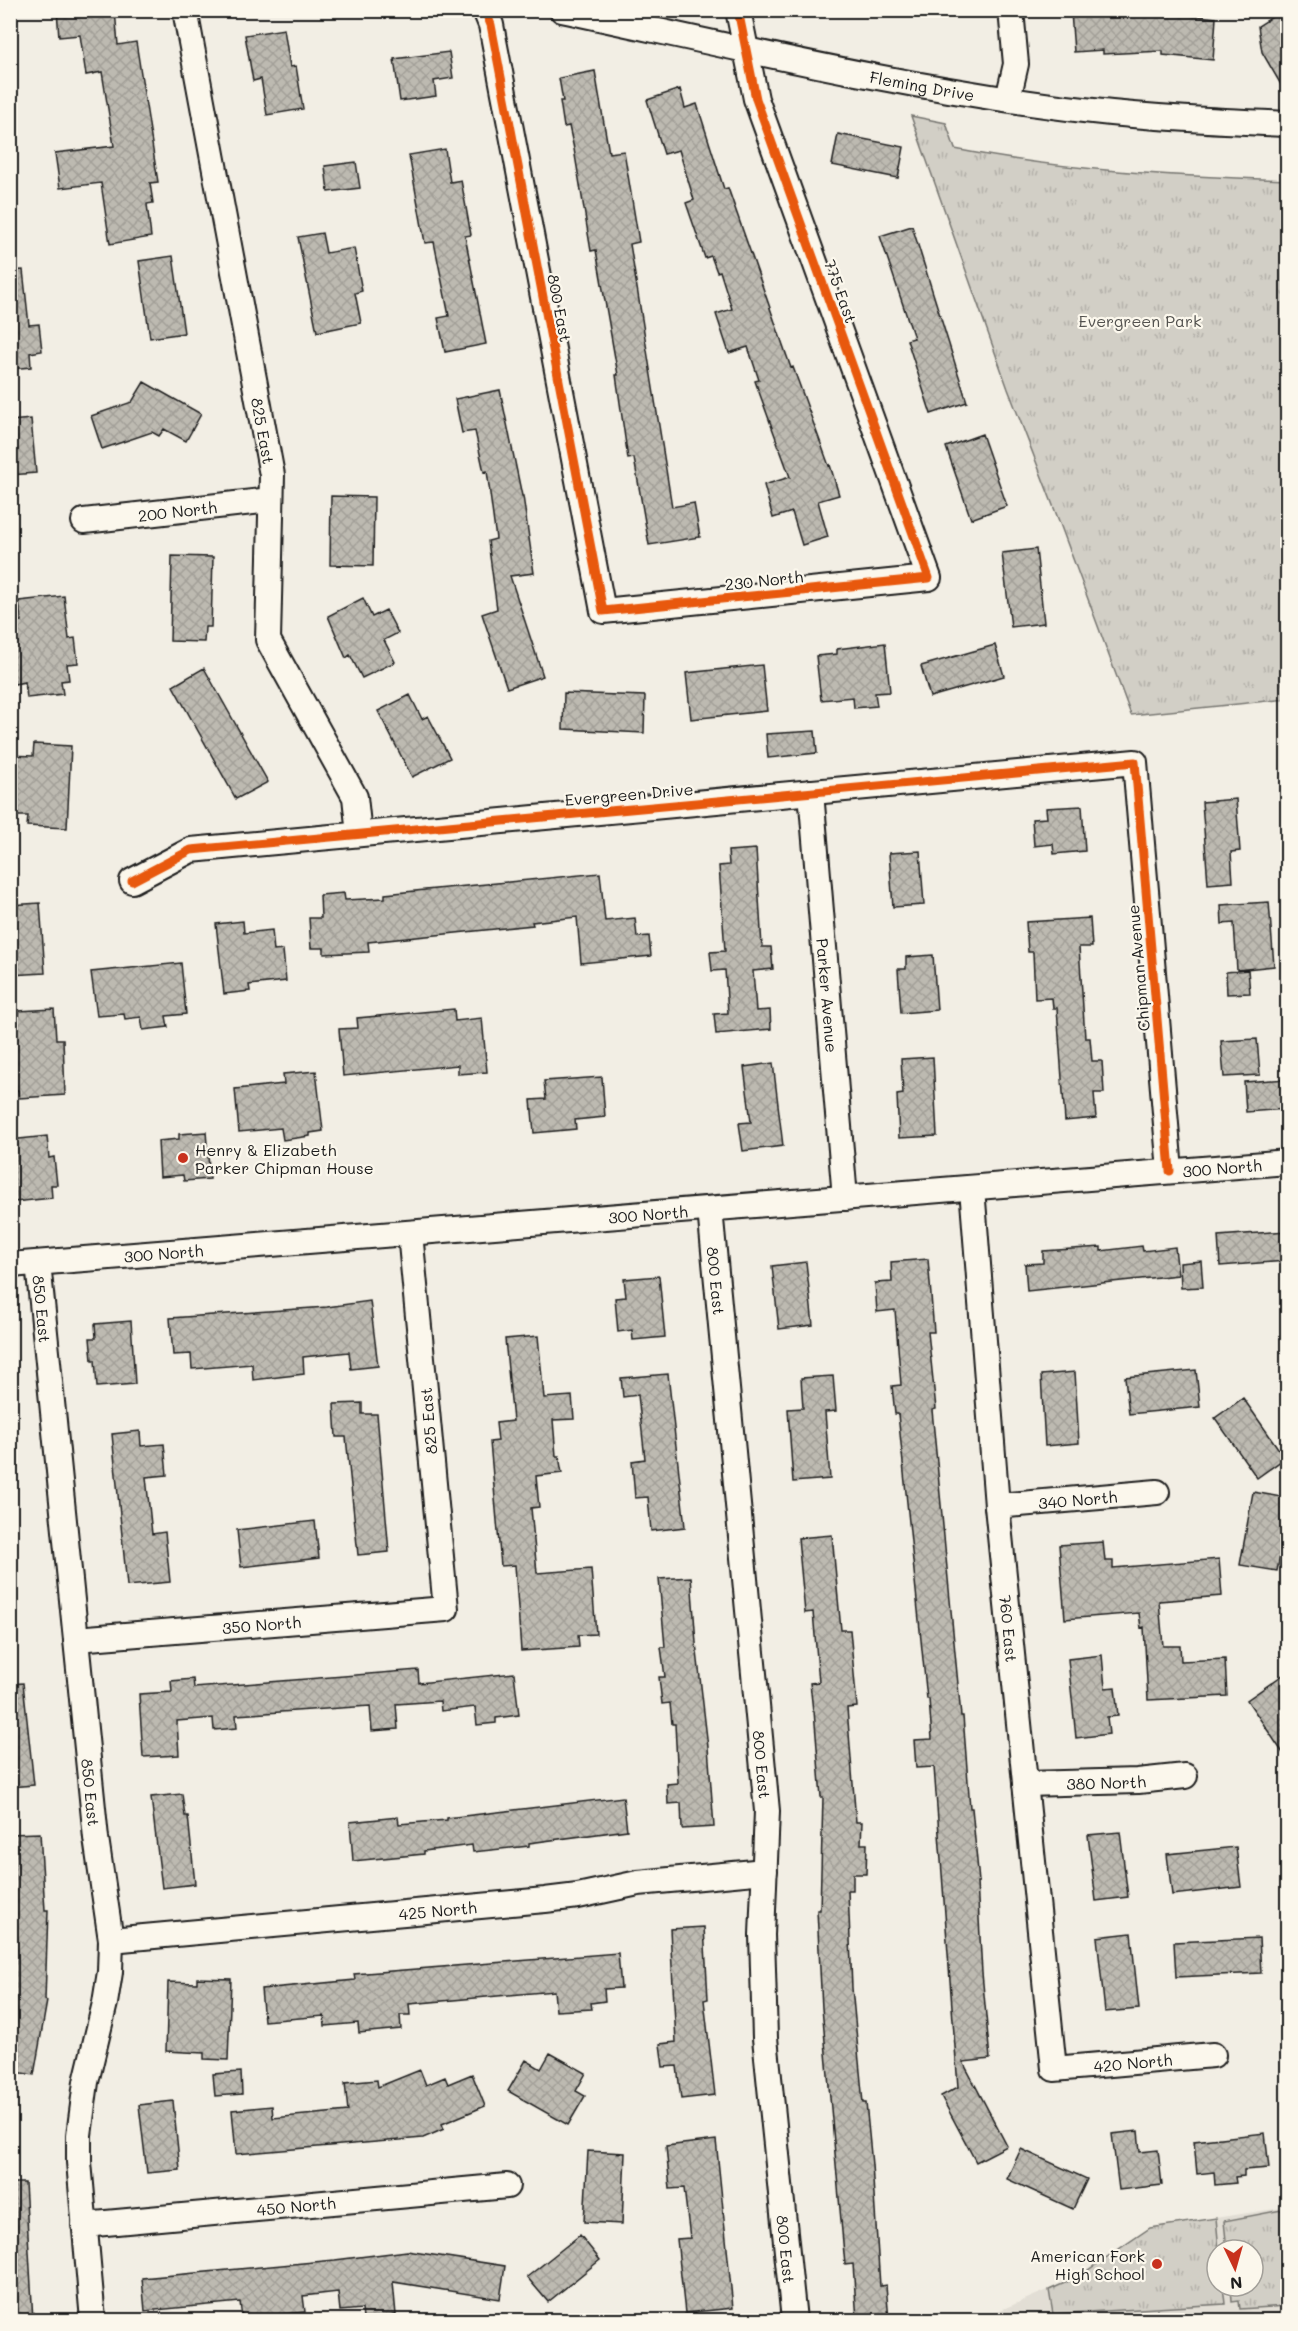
<svg xmlns="http://www.w3.org/2000/svg" width="1298" height="2331" viewBox="0 0 1298 2331" font-family="Mali,sans-serif">
	<defs>
		<pattern id="grass-tufts" width="24" height="20" patternUnits="userSpaceOnUse" patternTransform="scale(1.5)"><rect width="24" height="20" fill="#d2cfc6"/><path d="M3 7l-1-3M5 7V3M7 7l1-3M15 17l-1-3M17 17v-4M19 17l1-3" fill="none" stroke="#b4b1aa"/></pattern>
		<pattern id="building-cross-hatch" width="8" height="8" patternUnits="userSpaceOnUse" patternTransform="scale(1.5)"><rect width="8" height="8" fill="#bdbab1"/><path d="M0 0l8 8M0 8l8-8" fill="none" stroke="#a29f98"/></pattern>
	</defs>
	<rect width="100%" height="100%" fill="#f2eee4"/>
	<filter id="ink" filterUnits="userSpaceOnUse"><feTurbulence type="fractalNoise" baseFrequency=".0167" numOctaves="2"/><feDisplacementMap in="SourceGraphic" scale="12" xChannelSelector="R" yChannelSelector="G"/><feConvolveMatrix kernelMatrix="1 2 1 2 8 2 1 2 1" color-interpolation-filters="sRGB"/></filter>
	<g filter="url(#ink)">
		<path fill="#e2ded5" fill-rule="evenodd" d="M1287 2207V2320H977L1076 2278 1150 2228ZM1217 2250H1253V2286H1217Z"/>
		<path fill="url(#grass-tufts)" stroke="#777671" stroke-width="1.5" d="M911 116 946 123 955 149C1064 171 1176 176 1287 180V699L1131 715 1059 521 1008 389Z
			M1287 2209V2306L1240 2309 1239 2301 1232 2302 1231 2286H1253V2250H1227L1224 2221Z
			M1216 2218 1219 2250H1217V2286H1223L1225 2304 1053 2314 1049 2290 1076 2278 1150 2228Z
			M1287 2313V2320H1239V2316Z"/>
		<path fill="url(#building-cross-hatch)" stroke="#1c1c1c" stroke-width="1.5" d="M57 10H115L118 45 136 42 158 182 150 183 153 203 147 204 151 237 110 244 101 183 60 188 55 153 114 146 102 72 86 75 80 35 59 37Z
			M1088 10H1141L1216 18 1213 60 1163 55V51L1103 54V50L1074 52 1071 12Z
			M1283 10H1287V95L1262 52 1258 26Z
			M284 29 290 67 296 66 303 109 267 115 261 79 253 81 245 35Z
			M449 52 453 78 434 81 436 96 400 101 394 59Z
			M595 71 609 153 624 151 639 242 630 244 672 507 694 503 700 537 649 545 634 458 628 459 616 375H618L596 250 591 251 574 149 569 126 564 127 560 101H563L559 78Z
			M680 89 685 108 697 104 724 189 728 188 791 368 793 367 829 466 830 465 839 495 818 501 828 537 802 545 792 512 773 518 764 485 790 477 755 381 759 380 748 347 729 353 716 314 732 309 720 271 717 272 711 256 705 258 686 203 694 200 679 150 664 154 647 100Z
			M838 134 904 147 898 178 832 165Z
			M445 149 450 182 461 180 471 235 465 236 486 344 445 352 438 318 449 316 434 242 425 243 409 155Z
			M356 162 360 188 328 192 325 166Z
			M912 226 967 402 931 414 907 340 914 338 880 236Z
			M322 233 326 253 354 248 362 291 355 293 361 323 317 332 298 237Z
			M173 256 184 333 150 338 139 261Z
			M23 270 29 325 39 324 42 351 30 353 31 367 10 369V271Z
			M144 382 201 414 186 441 164 429 159 436 152 432 102 449 91 416 132 402Z
			M500 390 522 496H523L534 573 510 576 543 676 507 688 482 614 497 609 488 541 496 539 487 471 484 472 475 431 462 433 455 399Z
			M31 419 36 473 10 475V421Z
			M982 434 1007 506 971 519 946 447Z
			M331 496 374 497 373 566 330 565Z
			M1036 549 1044 623 1011 627 1002 553Z
			M172 556 213 557 211 627H205L204 642 170 641Z
			M64 596 69 639 75 638 78 663 67 664 69 680 61 681 63 694 27 698 25 682 14 684 10 658V622L21 621 19 601Z
			M363 598 372 617 386 610 398 633 384 640 395 662 362 678 350 655 346 658 328 616Z
			M885 643 890 692 875 693 877 706 854 708 853 697 821 700 816 656 837 654V649Z
			M995 645 1004 676 930 697 921 666Z
			M762 665 767 711 691 719 686 673Z
			M204 668 268 782 236 799 173 686Z
			M564 693 645 696 644 733 563 729Z
			M410 695 422 719 428 716 450 758 412 777 378 711Z
			M815 731 817 753 768 758 766 734Z
			M34 744 71 746 67 828 27 826 28 816H10V755L33 756Z
			M1236 799 1240 851 1231 852 1233 882 1208 884 1202 802Z
			M1082 806 1085 851 1054 854 1053 844 1034 846 1032 819 1047 818 1046 808Z
			M756 849 762 947H771L773 969 753 971 756 1011 770 1010 771 1029 716 1034 714 1014 728 1013 725 970 712 971 710 952 725 951 719 866 729 865 728 851Z
			M920 851 924 905 893 907 889 853Z
			M600 873 605 921 635 918 637 937 649 936 651 956 581 963 577 917 532 922 533 925 368 942 369 952 324 954V948H311L309 918H321L320 895 344 893 345 900 385 898V894Z
			M1269 902 1274 966 1237 970 1234 923 1222 924 1221 905Z
			M40 903 45 973 10 975V905Z
			M1090 918 1092 947H1079L1085 1038H1090L1092 1061H1102L1104 1093H1094L1096 1118 1065 1121 1057 1008H1053L1052 998 1035 999 1033 952H1028L1026 922Z
			M243 921 244 933 272 930 274 951 283 950 286 981 249 985 250 991 224 994 216 924Z
			M933 955 937 1010 901 1013 898 969H906V957Z
			M181 963 186 1014 166 1016 168 1027 143 1030 141 1017 125 1019 124 1014 97 1016 91 972Z
			M1248 970 1250 993 1227 994 1226 972Z
			M54 1009 56 1039H63L65 1095 19 1098 18 1090H10V1027L18 1026V1011Z
			M454 1009 455 1021 482 1018 487 1072 458 1074V1065L343 1076 339 1029 358 1028 357 1018Z
			M1257 1039 1260 1075 1224 1077 1221 1041Z
			M933 1057 937 1136 899 1138 897 1095 903 1094 901 1059Z
			M773 1063 783 1146 743 1151 739 1123 751 1122 744 1067Z
			M316 1071 323 1131 310 1133V1136L283 1140 281 1128 239 1132 235 1089 284 1084 283 1074Z
			M602 1077 605 1117 575 1120 576 1129 534 1133 531 1100 546 1099 544 1081Z
			M1287 1079V1109L1246 1112 1244 1082Z
			M206 1132 210 1179 184 1181 183 1175 160 1177 158 1141 179 1139V1134Z
			M47 1136 49 1158 54 1157 57 1185H51L52 1198 14 1202 10 1140Z
			M1287 1231V1261L1220 1266 1218 1236Z
			M1142 1246 1143 1251 1175 1247 1178 1275 1027 1291 1025 1264 1043 1263V1251L1101 1247V1251Z
			M928 1259 934 1332H928L936 1409 932 1410 961 1716H963L970 1808H972L979 1882H977L982 1973 990 2059 963 2062 1007 2146 976 2162 941 2096 958 2087 934 1767 916 1768 914 1740 932 1739 929 1699H927L898 1414H895L892 1386 901 1385 895 1310 877 1312 875 1283 892 1282 891 1262Z
			M1201 1261 1203 1287 1181 1288 1180 1263Z
			M806 1262 813 1325 779 1329 772 1266Z
			M659 1276 665 1337 633 1340 632 1330 618 1332 615 1298 626 1297 624 1279Z
			M370 1301 378 1366 351 1369 349 1352 303 1357 304 1374 253 1380 252 1364 192 1369 191 1354 173 1355 170 1318 327 1307Z
			M131 1321 135 1384 97 1387 95 1360H92L90 1338H96L95 1324Z
			M538 1336 544 1398 572 1396 574 1419 553 1420 556 1456H559L562 1473 536 1476 539 1507 531 1508 537 1573 591 1569 596 1634 578 1635 579 1647 521 1651 515 1565 501 1566 490 1442 498 1441 496 1423 513 1421 505 1339Z
			M1196 1370 1200 1407 1129 1414 1125 1377Z
			M1075 1372 1079 1443 1045 1446 1041 1375Z
			M668 1374 685 1527 651 1531 648 1497 635 1498 632 1461 645 1459 638 1395 623 1397 621 1378Z
			M833 1376 836 1411 825 1412 830 1479 793 1482 788 1409 803 1408 801 1378Z
			M1243 1398 1285 1458 1257 1478 1215 1418Z
			M362 1403V1414H377L389 1552 358 1555 346 1437H336L334 1404Z
			M140 1431 141 1446 164 1444 167 1475 146 1477 152 1534 165 1532 170 1582 127 1586 112 1434Z
			M1253 1492 1287 1498 1284 1526 1287 1527V1547L1282 1546 1277 1571 1240 1565Z
			M315 1521 319 1558 241 1567 237 1530Z
			M832 1535 841 1630H850L857 1707 847 1708 856 1822H862L861 1844H867L866 1874H853V1890H848L852 1988 863 2103H866L872 2165 880 2286 886 2285 889 2320H857L853 2264 845 2265 822 2008 817 1910H820L823 1797H821L814 1711H813L810 1683 819 1682 813 1612 805 1613 798 1538Z
			M1103 1542 1105 1561H1113V1568L1219 1559 1222 1596 1159 1601 1163 1646H1180L1181 1661 1225 1659 1227 1696 1148 1700 1144 1627 1141 1628 1139 1613 1065 1619 1059 1545Z
			M691 1577 696 1643 708 1747 714 1827 682 1829 681 1803 668 1804 667 1784 678 1783 675 1724H672L670 1703 662 1704 659 1677H665L661 1647H665L659 1579Z
			M1102 1655 1105 1688 1115 1687 1118 1716 1107 1717 1109 1734 1076 1738 1068 1659Z
			M418 1670 419 1683 514 1673 519 1715 496 1718V1723L477 1725 475 1707 441 1711 440 1701 396 1704 398 1729 372 1731 370 1706 236 1715 237 1728 214 1730 213 1718 177 1721 179 1755 143 1757 139 1694 172 1692 171 1681 193 1679 194 1688Z
			M1287 1672V1759L1247 1700Z
			M23 1683 34 1785 10 1787V1684Z
			M182 1794 185 1816H188L195 1884 162 1888 151 1797Z
			M623 1797 627 1830 529 1843V1846L473 1852 472 1845 424 1851V1854L353 1861 350 1822 398 1817 399 1824 447 1820V1818Z
			M1120 1832 1128 1897 1096 1901 1088 1835Z
			M40 1833 45 1910H48L45 2000 47 2001 34 2075 10 2071V1994L15 1895H10V1834Z
			M1236 1847 1241 1887 1172 1895 1167 1854Z
			M704 1927 708 1999 704 2000 715 2095 681 2099 677 2066 663 2067 660 2044 676 2042 670 1929Z
			M1131 1933 1139 2009 1105 2012 1097 1937Z
			M1259 1938 1261 1973 1176 1977 1174 1942Z
			M618 1953 621 1988 604 1989 605 2001 591 2003 592 2009 556 2011 554 1991 409 2004 410 2015H400L401 2029 359 2033 358 2023 325 2026 324 2016 264 2021 261 1989 355 1980 354 1974Z
			M197 1978 231 1979 228 2060 204 2059V2053L166 2051 168 1982 197 1983Z
			M550 2053 586 2073 576 2091 585 2096 568 2125 508 2091 526 2060 541 2069Z
			M420 2070 426 2085 445 2077 448 2084 472 2074 485 2106 442 2124 444 2129 423 2138 236 2154 232 2110 272 2106 273 2118 348 2111 345 2083 377 2080 378 2087Z
			M241 2072 242 2094 215 2096 213 2074Z
			M173 2101 180 2170 147 2173 139 2105Z
			M1138 2131 1140 2152 1158 2150 1162 2185 1119 2190 1112 2134Z
			M1265 2133 1269 2168 1244 2170V2176L1235 2177 1236 2183 1215 2185 1214 2172 1197 2174 1194 2141Z
			M716 2140 733 2308 685 2313 677 2239 690 2238 684 2188 670 2189 666 2146Z
			M1021 2149 1087 2179 1073 2209 1007 2179Z
			M588 2151 625 2153 622 2224 584 2222Z
			M10 2183H25L33 2320H10Z
			M580 2235 600 2260 548 2302 527 2277Z
			M407 2251 505 2266 500 2299 393 2282 396 2315 363 2319 362 2309 340 2311 338 2292 303 2296 305 2312 242 2318 240 2302 145 2311 142 2278 335 2260Z"/>
		<g fill="none" stroke-linecap="round" stroke-linejoin="round">
			<g stroke="#1c1c1c" stroke-width="28">
				<g id="minor">
					<path id="s1" d="M185 10 272 475 268 640 355 797 359 834"/>
					<path d="M485 10 491 25 603 611 929 578 756 99 738 10"/>
					<path id="s2" d="M562 10C735 47 908 89 1084 110 1151 118 1220 121 1288 124"/>
					<path d="M1008 99 1016 64 1011 10"/>
					<path id="s3" d="M84 521 271 500"/>
					<path id="s4" d="M811 792 845 1198"/>
					<path d="M132 881 191 850 1135 762 1170 1171"/>
					<path id="s5" d="M972 1188 997 1506 1054 2069 1213 2055"/>
					<path id="s6" d="M710 1209 767 1811 762 1935 765 2038 794 2320"/>
					<path id="s7" d="M38 1263 96 1838 111 1940 110 1972 105 2003 86 2082 79 2135V2162L93 2320"/>
					<path id="s8" d="M10 1265 1288 1162"/>
					<path id="s9" d="M997 1506 1157 1492"/>
					<path id="s10" d="M76 1639 446 1609 410 1233"/>
					<path id="s11" d="M1025 1784 1138 1781 1185 1776"/>
					<path id="s12" d="M111 1940 545 1900 578 1896 638 1883 765 1871"/>
					<path id="s13" d="M84 2225 507 2186"/>
				</g>
			</g>
			<use href="#minor" stroke="#fbf7ec" stroke-width="24"/>
			<g stroke="#fbf7ec" stroke-width="13">
				<path id="cycleway" d="M485 10 491 25 603 611 929 578 756 99 738 10
					M132 881 191 850 1135 762 1170 1171"/>
			</g>
			<use href="#cycleway" stroke="#e8590c" stroke-width="9"/>
		</g>
	</g>
	<g fill="#c8321e" stroke="#fbf7ec" stroke-width="2">
		<circle cx="183" cy="1158" r="6"/>
		<circle cx="1157" cy="2264" r="6"/>
	</g>
	<g text-anchor="middle" dominant-baseline="central" stroke-width="4.5" stroke-linejoin="round" paint-order="stroke">
		<g font-size="16" fill="#1c1c1c" stroke="#fbf7ec">
			<text stroke="none"><textPath href="#s2" startOffset="368">Fleming Drive</textPath></text>
			<text transform="translate(841 291) rotate(70)">775 East</text>
			<text transform="translate(560 308) rotate(79)">800 East</text>
			<text stroke="none"><textPath href="#s1" startOffset="428">825 East</textPath></text>
			<text stroke="none"><textPath href="#s3" startOffset="94">200 North</textPath></text>
			<text transform="translate(764 580) rotate(-6)">230 North</text>
			<text transform="translate(629 794) rotate(-5)">Evergreen Drive</text>
			<text transform="translate(1138 968) rotate(-95)">Chipman Avenue</text>
			<text stroke="none"><textPath href="#s4" startOffset="204">Parker Avenue</textPath></text>
			<text stroke="none"><textPath href="#s8" startOffset="1216">300 North</textPath></text>
			<text stroke="none"><textPath href="#s8" startOffset="640">300 North</textPath></text>
			<text stroke="none"><textPath href="#s8" startOffset="154">300 North</textPath></text>
			<text stroke="none"><textPath href="#s6" startOffset="72">800 East</textPath></text>
			<text stroke="none"><textPath href="#s7" startOffset="46">850 East</textPath></text>
			<text transform="translate(428 1421) rotate(-95)">825 East</text>
			<text stroke="none"><textPath href="#s9" startOffset="81">340 North</textPath></text>
			<text stroke="none"><textPath href="#s10" startOffset="186">350 North</textPath></text>
			<text stroke="none"><textPath href="#s5" startOffset="442">760 East</textPath></text>
			<text stroke="none"><textPath href="#s6" startOffset="558">800 East</textPath></text>
			<text stroke="none"><textPath href="#s11" startOffset="81">380 North</textPath></text>
			<text stroke="none"><textPath href="#s7" startOffset="532">850 East</textPath></text>
			<text stroke="none"><textPath href="#s12" startOffset="328">425 North</textPath></text>
			<text stroke="none"><textPath href="#s5" startOffset="964">420 North</textPath></text>
			<text stroke="none"><textPath href="#s13" startOffset="213">450 North</textPath></text>
			<text stroke="none"><textPath href="#s6" startOffset="1044">800 East</textPath></text>
		</g>
		<g font-size="16" fill="#53524f" stroke="#fbf7ec">
			<text x="1140" y="320">Evergreen Park</text>
		</g>
		<g font-size="16" fill="#1c1c1c" stroke="#fbf7ec" text-anchor="start">
			<text x="195" y="1149">Henry &amp; Elizabeth<tspan x="195" dy="18">Parker Chipman House</tspan></text>
			<text x="1145" y="2255" text-anchor="end">American Fork<tspan x="1145" dy="18">High School</tspan></text>
		</g>
	</g>
	<rect width="1298" height="2331" fill="none" stroke="#fbf7ec" stroke-width="36"/>
	<rect x="18" y="18" width="1262" height="2295" fill="none" stroke="#1c1c1c" stroke-width="2" filter="url(#ink)"/>
	<g transform="translate(1235 2268) rotate(175)"><circle r="28" fill="#fbf7ec" stroke="#a29f99" stroke-width="1.5"/>
	<path d="M0-4.5L10 22L0 15L-10 22Z" fill="#c8321e"/>
	<text y="-9" font-size="16" font-weight="bold" text-anchor="middle" fill="#1c1c1c">N</text>
	</g>
</svg>
